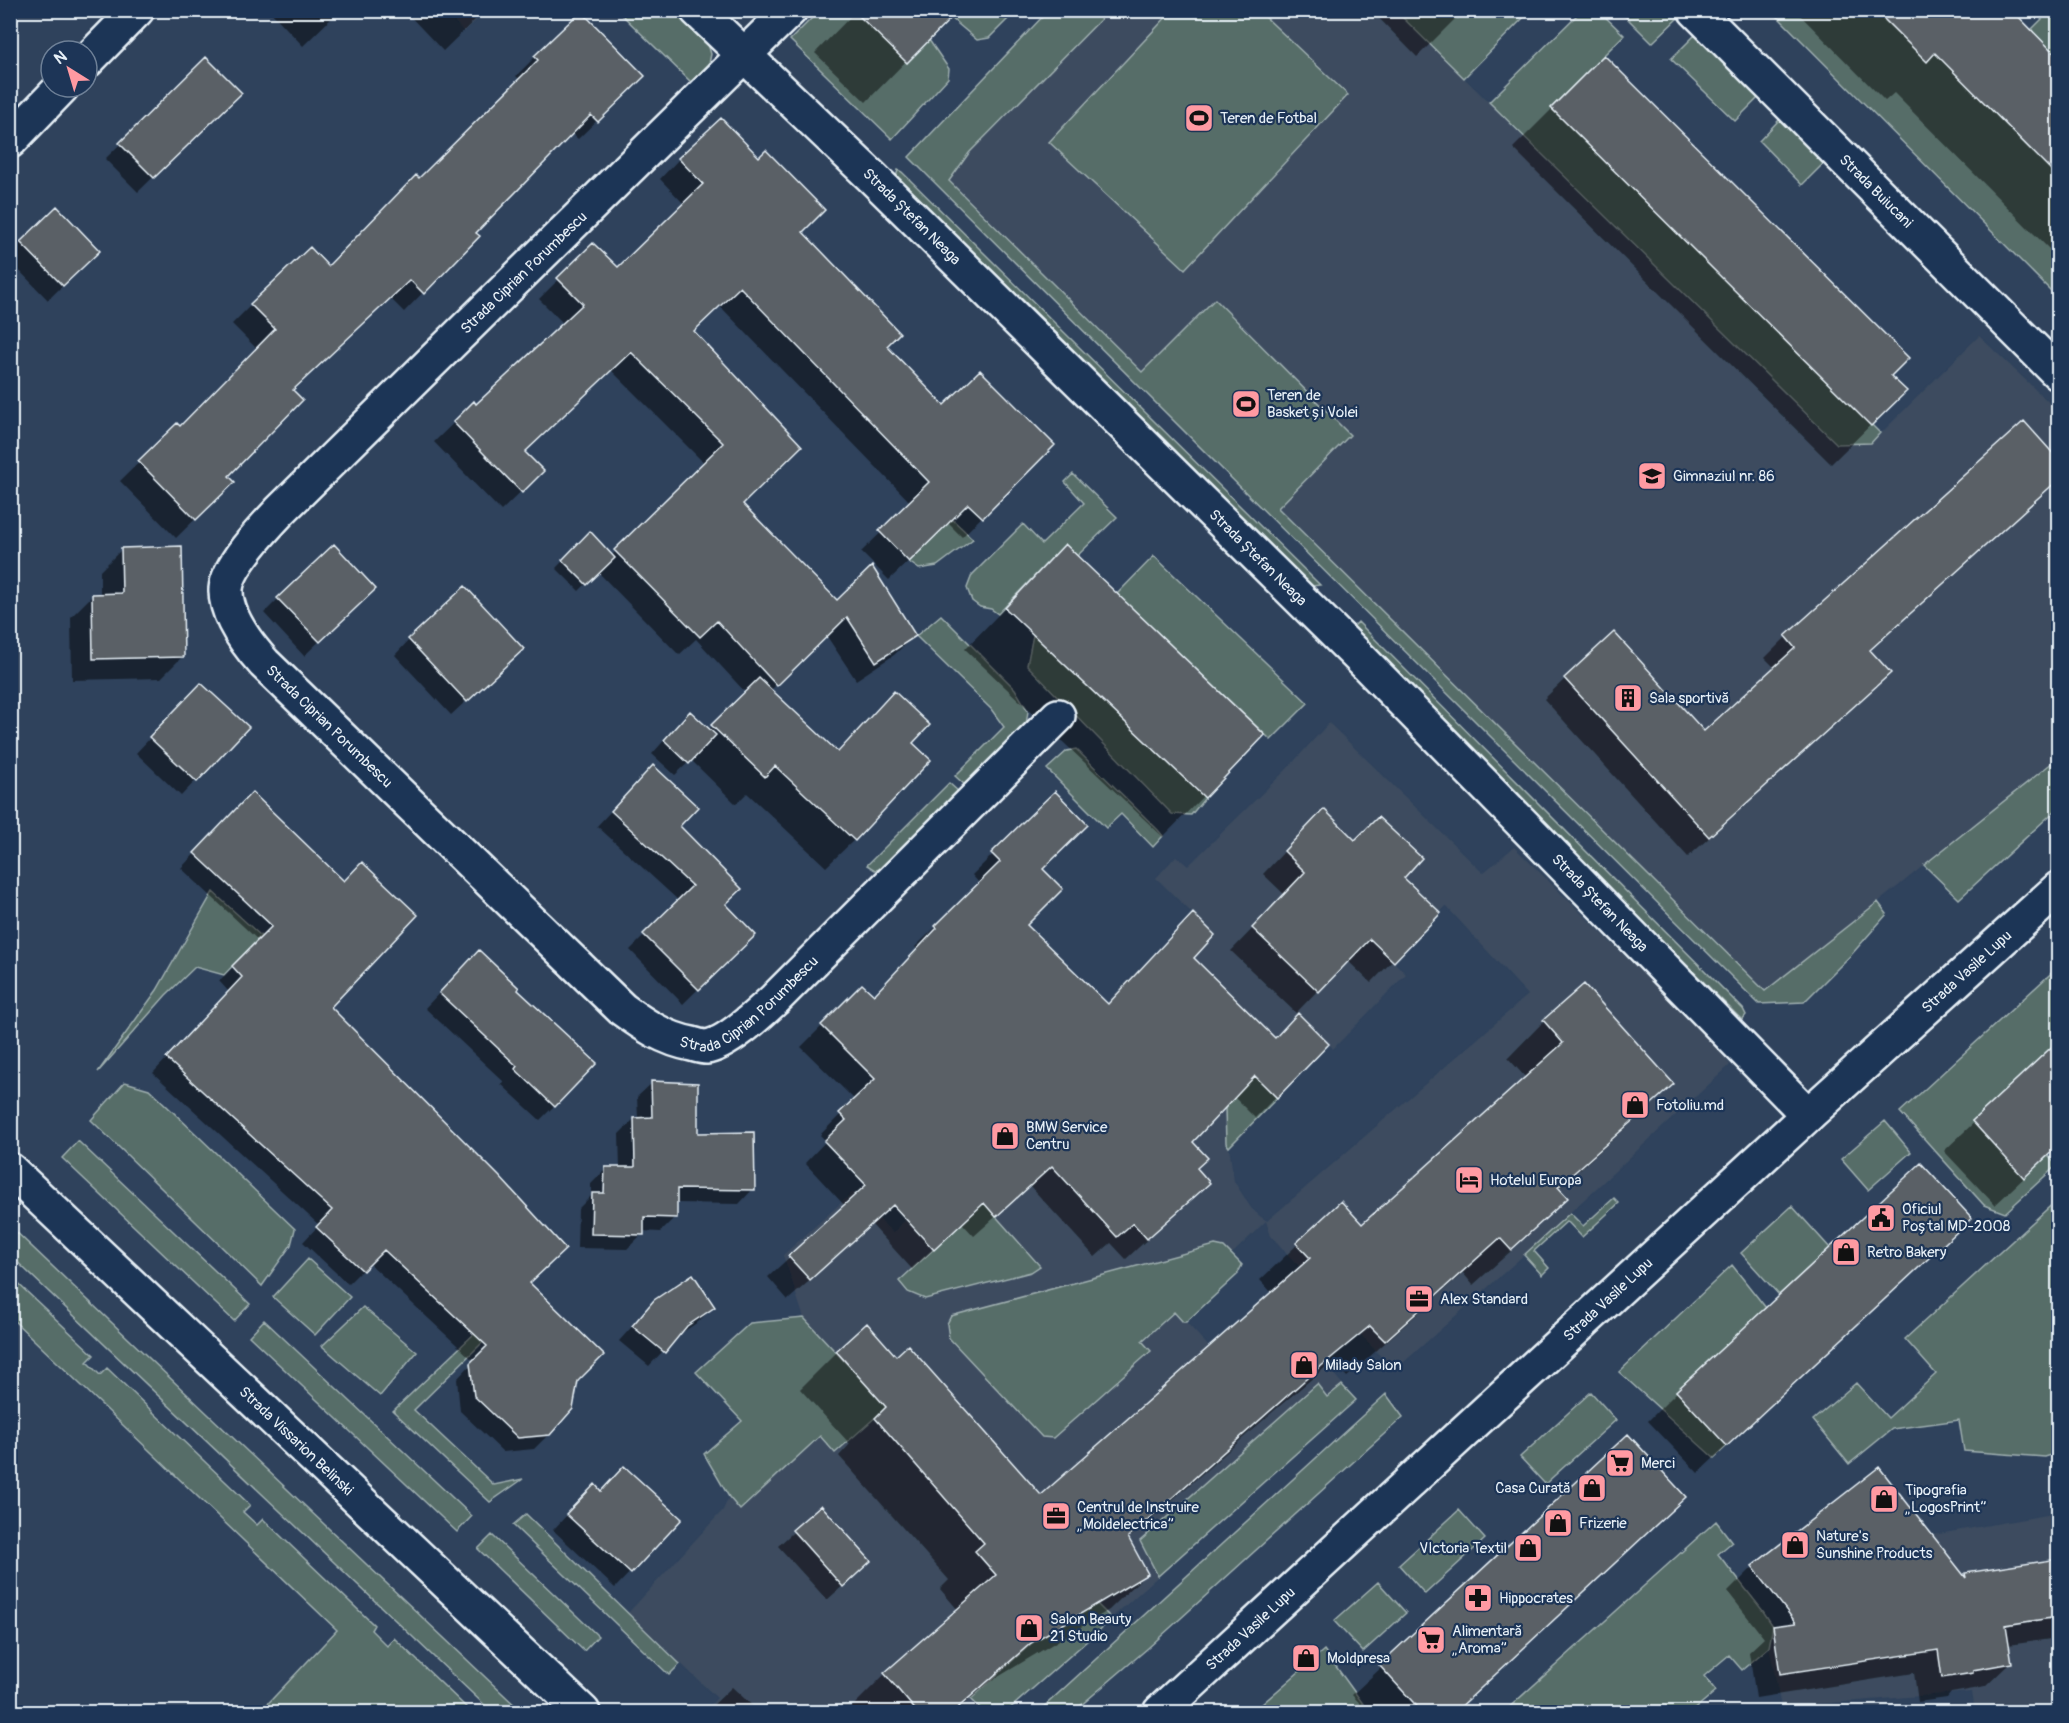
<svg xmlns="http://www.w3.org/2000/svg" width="2069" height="1723" viewBox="0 0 2069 1723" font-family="Pangolin,sans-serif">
	<rect width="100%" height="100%" fill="#2f425c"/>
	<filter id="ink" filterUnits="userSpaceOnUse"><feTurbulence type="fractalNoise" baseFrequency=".0167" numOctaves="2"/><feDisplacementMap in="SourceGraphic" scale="12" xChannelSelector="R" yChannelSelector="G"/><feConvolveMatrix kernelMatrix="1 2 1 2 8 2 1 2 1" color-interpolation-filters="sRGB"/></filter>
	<g filter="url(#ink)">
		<path fill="#3c4b5f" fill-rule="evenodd" d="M444 11H486L464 32Z
			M1109 11H1396L1836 444 1871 443 1979 336 2058 411V758L1766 992 949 180 969 153Z
			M1329 723 1483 873 1514 847 1720 1049 1730 1065 1524 1255 1394 1371 1271 1236 1266 1221 1232 1254 1242 1265 1237 1275 1186 1322 1209 1347 1267 1296 1356 1400 1006 1712H709L706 1710 717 1698 628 1613 723 1510 729 1497 704 1454 742 1421 696 1372 750 1323 804 1318 783 1255 853 1192 893 1233 1064 1046 1193 914 1156 878 1176 856 1188 866 1286 770ZM1446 906 1528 995 1267 1221 1261 1217 1251 1208 1234 1181 1229 1147 1329 1044 1333 1049 1406 974 1394 962Z
			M2058 1513V1704L1975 1712 1972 1692 1781 1707 1769 1647 1773 1626 1807 1621 1927 1536Z"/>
		<path fill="#566d68" stroke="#9fafb0" stroke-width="1.5" d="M618 11H673L708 44 711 54 707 74 692 83Z
			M819 11H855V12L907 63 929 40 949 69 948 78 892 139 790 40Z
			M958 11H1016L989 38 977 40 951 18Z
			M1048 11H1109L969 153 949 181 1142 372 1215 299 1350 435 1278 508 1765 991 1878 902 1887 914 1851 955 1804 1002 1759 1004 909 157Z
			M1172 11H1259L1348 95 1185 269 1049 142Z
			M1396 11H1451L1458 18 1466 11H1530L1464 78Z
			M1581 11H1599L1624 35 1551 108 1880 433 1871 443 1837 444 1489 102Z
			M1620 11H1677L1681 15 1652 43Z
			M1772 11H1875L1927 62 1935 53 2058 177V298Z
			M2049 12 2058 21V57L2031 30Z
			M1695 35 1759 97 1735 121 1671 59Z
			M1780 119 1824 163 1802 185 1759 141Z
			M898 170 902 172 1320 585 1312 586 1295 579 896 177Z
			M1073 474 1117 517 1077 556 1065 544 998 614 991 609 980 607 972 601 967 588 972 575 1023 524 1042 544 1084 503 1065 482Z
			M952 519 973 539 937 566 919 569 909 562Z
			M1154 556 1308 703 1271 740 1117 594Z
			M941 615 1015 689 1028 711 1026 725 965 785 955 776 1004 727 991 709 916 636Z
			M1358 622 1743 1009 1746 1015 1742 1020 1350 630Z
			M1033 635 1205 798 1191 815 1172 814 1027 665Z
			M1076 749 1158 830 1163 836 1153 847 1121 814 1106 828 1047 769 1067 751Z
			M2058 758V808L1959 899 1924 865Z
			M949 783 959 792 881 869 875 870 867 865Z
			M213 892 261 936 224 975 195 967 166 995 98 1072 157 990Z
			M2058 967V1041L1972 1121 2024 1177 2048 1156 2057 1165 2005 1213 1984 1205 1900 1112Z
			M1255 1076 1277 1098 1229 1147 1226 1143 1225 1108Z
			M125 1082 149 1089 295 1229 291 1245 262 1286 91 1120Z
			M1885 1121 1911 1152 1868 1190 1841 1159Z
			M78 1141 250 1304 234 1321 62 1158Z
			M1614 1198 1619 1203 1582 1237 1567 1221 1534 1251 1549 1268 1542 1275 1524 1255 1570 1213 1583 1226Z
			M2058 1199V1453L2045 1457 1964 1451 1959 1420 1892 1429 1849 1464 1813 1420 1856 1383 1888 1418 1936 1374 1905 1339Z
			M984 1203 1040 1266 1031 1272 925 1299 908 1292 899 1281Z
			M1792 1206 1830 1248 1779 1295 1741 1253Z
			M10 1227H11L522 1712H492L11 1256Z
			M1215 1245 1224 1247 1242 1265 1237 1275 1186 1322H1183L1174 1312 1142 1341 1151 1351 1053 1438 1042 1437 949 1338 947 1324 951 1316Z
			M308 1259 350 1297 315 1335 273 1297Z
			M1732 1265 1766 1308 1676 1391 1727 1446 1714 1458 1619 1372Z
			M10 1276 94 1355 87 1362 100 1375 107 1368 250 1505 243 1512 257 1525 263 1519 374 1625 371 1630 387 1646 394 1638 469 1710 466 1712H260L337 1630 11 1318Z
			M363 1307 417 1352 380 1396 322 1346Z
			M804 1318 887 1407 835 1453 820 1436 740 1510 729 1497 704 1454 742 1421 696 1372 750 1323Z
			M264 1320 472 1516 457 1532 249 1336Z
			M474 1334 483 1342 414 1410 494 1485 523 1479 490 1502 393 1411Z
			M1317 1384 1327 1397 1342 1385 1356 1400 1158 1576 1140 1541Z
			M1591 1392 1616 1420 1545 1484 1520 1457Z
			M1386 1394 1403 1417 1148 1648 1073 1712H1038Z
			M1459 1510 1485 1539 1425 1594 1399 1565Z
			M526 1514 680 1664 669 1675 513 1525Z
			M1716 1521 1732 1542 1718 1554 1763 1611 1773 1626 1769 1647 1742 1670 1729 1655 1704 1676 1716 1691 1691 1712H1504Z
			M492 1535 598 1636 584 1651 478 1549Z
			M1378 1582 1406 1613 1363 1652 1334 1621Z
			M1097 1604 1112 1619 1006 1712H984L971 1699 1046 1630 1048 1633Z
			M1324 1650 1369 1712H1253Z"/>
		<path fill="#0007" d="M269 10H340L303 46Z
			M404 10H485L443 51Z
			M743 10H761L752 19Z
			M857 10H956L866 102 815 53Z
			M1371 10H1464L1417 57Z
			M1795 10H2010L2058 59V258L1894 93 1885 101Z
			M535 57 643 76 578 139 571 133 474 233 478 236 404 312 390 298 291 391 227 476 233 482 176 538 120 481 177 425 180 428 257 349 232 324 251 305 328 268 520 80 516 76Z
			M1604 57 1889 376 1905 391 1831 464 1513 148Z
			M206 59 239 93 138 192 105 159Z
			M679 159 801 232 885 346 944 407 1053 445 962 537 948 523 889 580 861 552 911 503 719 305 693 331 741 504 837 602 914 636 894 655 856 680 826 635 770 691 836 753 894 693 911 743 854 840 826 867 747 793 736 804 691 760 675 775 652 754 677 726 708 730 746 693 696 639 679 655 598 572 579 591 556 568 590 533 611 556 704 463 611 370 523 452 542 471 501 511 434 442 474 403 476 406 564 324 539 299 593 245 618 269 684 204 660 179Z
			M57 208 98 251 48 300 10 261V253Z
			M2023 423 2058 462V479L1869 651 1868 694 1688 857 1544 699 1565 679 1704 734 1775 668 1765 658 1786 637Z
			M1065 546 1263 735 1163 837 965 649Z
			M122 549 183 656 161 678 72 680 71 617 93 595H100V571Z
			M278 599 359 603 304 656 264 613Z
			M409 640 507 663 451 715 395 655Z
			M187 699 247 727 181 796 136 753Z
			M639 781 678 826 724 905 753 935 683 1004 630 950 679 901 597 826Z
			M1055 793 1041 869 1025 925 1107 1006 1192 958 1274 1039 1327 1044 1255 1118 1234 1097 1191 1142 1195 1168 1187 1203 1126 1259 1111 1243 1095 1257 1030 1186 974 1236 962 1223 912 1269 872 1225 788 1300 768 1277 845 1206 805 1163 826 1141 820 1135 855 1100 801 1047 862 986 873 996 917 949 915 947 980 884 972 875Z
			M238 809 329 1007 529 1283 576 1381 549 1434 534 1449 503 1452 460 1411 457 1379 474 1361 369 1263 348 1284 303 1242 319 1225 153 1073 229 992 219 981 259 941 181 868Z
			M1302 833 1355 842 1402 878 1439 913 1371 983 1347 960 1296 1013 1231 951 1285 895 1263 874Z
			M464 967 554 1106 540 1120 501 1084 504 1082 425 1008Z
			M1544 1021 1672 1084 1635 1120 1558 1189 1566 1198 1530 1234 1473 1285 1463 1273 1347 1377 1333 1361 1276 1409 1128 1539 1146 1574 1109 1610 993 1680 955 1712H849L848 1711 885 1674 958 1610 940 1589 949 1580 839 1456 850 1444 800 1389 837 1352 896 1358 1041 1497 1272 1293 1260 1280 1341 1203 1362 1226 1526 1078 1508 1058Z
			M2058 1043V1146L1995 1205 1944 1151Z
			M652 1083 696 1134 753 1189 739 1204 675 1203V1217L660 1232 642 1231V1234L627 1249 577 1248 578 1209 591 1196V1184L606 1169H620L619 1134 634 1119H638L637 1097Z
			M1970 1218 1698 1473 1648 1421 1677 1392Z
			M655 1301 713 1307 698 1322 677 1336 649 1366 619 1341Z
			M1628 1436 1454 1712H1368L1352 1695Z
			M1879 1469 1963 1577 1965 1574 2058 1560V1638L2008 1645 2010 1663 1985 1687 1951 1693 1947 1698 1918 1702 1914 1673 1756 1698 1749 1652 1764 1638 1728 1592 1753 1567Z
			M580 1501 680 1520 615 1588 553 1530Z
			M821 1507 854 1576 827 1600 778 1546Z
			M732 1687 759 1712H706Z"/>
		<path fill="#5a6166" stroke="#e8f1f8" stroke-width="1.5" d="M853 10H959L907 63Z
			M1875 10H2012L2058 57V177L1935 53 1927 62Z
			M581 11 645 76 598 122 591 115 476 233 480 236 424 294 410 280 293 390 303 400 229 476 235 482 196 520 138 461 177 423 180 426 275 329 250 304 310 247 328 266 416 175 419 178 538 60 534 56Z
			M1604 55 1909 358 1891 376 1907 391 1871 426 1551 108Z
			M206 57 242 93 154 178 119 143Z
			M721 118 759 157 766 150 825 210 803 232 900 333 887 346 944 405 980 370 1055 445 983 518 968 504 909 562 879 531 929 482 740 287 694 331 802 446 743 504 837 600 872 566 916 636 876 662 847 617 777 686 717 621 700 637 614 550 723 443 631 352 525 452 544 471 522 493 453 422 474 401 476 404 583 304 557 278 593 243 618 267 703 184 678 158Z
			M57 206 100 251 63 286 20 242Z
			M2024 421 2058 459V480L1870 650 1891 673 1709 837 1564 678 1614 632 1704 731 1795 648 1785 636Z
			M590 531 615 558 587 585 562 560Z
			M334 544 376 589 320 642 277 598Z
			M1065 544 1265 735 1205 798 1005 608Z
			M182 546 184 657 93 659 92 594 122 593 121 548Z
			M465 586 524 649 467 702 408 639Z
			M759 678 838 752 894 691 930 725 913 743 931 760 855 841 775 766 765 777 711 725Z
			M201 683 249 727 197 782 149 737Z
			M690 711 716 735 689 764 664 740Z
			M653 765 698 807 680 826 742 889 726 904 756 935 699 990 643 934 692 886 611 811Z
			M1055 791 1088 825 1043 869 1063 889 1027 925 1108 1004 1193 913 1215 935 1194 958 1275 1038 1298 1013 1329 1044 1277 1098 1255 1076 1193 1142 1208 1158 1197 1168 1210 1183 1147 1239 1133 1223 1117 1237 1052 1166 996 1217 984 1203 934 1250 893 1205 810 1280 788 1256 866 1185 824 1141 846 1120 839 1113 875 1079 821 1025 862 984 874 995 937 928 935 926 1000 862 991 853Z
			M252 792 344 881 362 862 418 915 331 1007 499 1176 566 1249 530 1283 604 1355 578 1381 573 1409 550 1435 518 1438 474 1396 470 1363 487 1346 384 1250 363 1271 316 1227 332 1210 166 1058 242 977 232 966 272 926 194 853Z
			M1324 809 1355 840 1378 817 1422 858 1404 878 1441 913 1394 962 1370 939 1319 992 1252 928 1305 872 1284 851Z
			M479 950 519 988 518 990 597 1063 555 1107 515 1069 517 1066 439 993Z
			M1584 984 1674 1084 1558 1187 1568 1198 1511 1250 1500 1238 1385 1341 1370 1326 1314 1372 1128 1537 1148 1574 1031 1643 952 1713H918L884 1673 996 1575 975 1551 984 1543 875 1418 886 1407 836 1351 867 1323 896 1356 908 1345 1041 1495 1310 1258 1296 1243 1341 1201 1362 1224 1563 1043 1543 1020Z
			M2058 1041V1146L2024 1178 1972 1121Z
			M651 1081 698 1083V1133L754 1132 755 1190 677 1189V1218L644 1217V1235L591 1234 592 1193H604L605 1167H635L634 1118 652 1117Z
			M1921 1163 1972 1218 1727 1446 1676 1391Z
			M693 1274 715 1307 687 1326 665 1353 632 1326 654 1300Z
			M1628 1434 1686 1497 1454 1713H1423L1379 1665Z
			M624 1466 682 1519 631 1574 566 1514 595 1484 601 1491Z
			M1879 1467 1966 1578 1965 1573 2058 1559V1617L2006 1625 2012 1663 1973 1670V1673L1942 1678 1938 1650 1780 1674 1773 1626 1796 1623 1752 1566Z
			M821 1505 871 1561 843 1587 792 1530Z"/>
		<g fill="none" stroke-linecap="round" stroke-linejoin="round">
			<g stroke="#e8f1f8" stroke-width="38">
				<g id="street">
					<path id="s1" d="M697 10 872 177 1362 660 1808 1115"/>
					<path id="s2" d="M790 10 281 510C265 527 228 565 226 589 225 615 248 645 264 663L622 1009C644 1025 665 1039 692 1044 696 1045 702 1047 706 1047 726 1045 761 1012 775 999L1058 716"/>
					<path id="s3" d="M1695 10 2058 373"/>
					<path d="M87 61 137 10"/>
					<path d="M10 141 62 87"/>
				</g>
			</g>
			<g stroke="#e8f1f8" stroke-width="38">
				<g id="secondary">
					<path id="s4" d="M10 1170 583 1712"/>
				</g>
			</g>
			<g stroke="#e8f1f8" stroke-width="38">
				<g id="primary">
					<path id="s5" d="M1160 1712 1808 1115 2058 889"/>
				</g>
			</g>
			<use href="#street" stroke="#1d3557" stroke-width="33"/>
			<use href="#secondary" stroke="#1d3557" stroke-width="33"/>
			<use href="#primary" stroke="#1d3557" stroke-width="33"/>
		</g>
	</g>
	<defs>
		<g id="stadium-square" transform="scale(1.5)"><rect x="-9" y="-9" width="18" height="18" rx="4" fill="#ff9aa2" stroke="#1d3557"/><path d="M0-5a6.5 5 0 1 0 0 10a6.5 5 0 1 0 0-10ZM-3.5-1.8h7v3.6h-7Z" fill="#111"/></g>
		<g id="school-square" transform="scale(1.5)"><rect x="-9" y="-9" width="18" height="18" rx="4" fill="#ff9aa2" stroke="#1d3557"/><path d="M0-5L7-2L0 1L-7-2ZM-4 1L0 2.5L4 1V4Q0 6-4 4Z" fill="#111"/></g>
		<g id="building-square" transform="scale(1.5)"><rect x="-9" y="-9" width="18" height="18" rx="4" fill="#ff9aa2" stroke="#1d3557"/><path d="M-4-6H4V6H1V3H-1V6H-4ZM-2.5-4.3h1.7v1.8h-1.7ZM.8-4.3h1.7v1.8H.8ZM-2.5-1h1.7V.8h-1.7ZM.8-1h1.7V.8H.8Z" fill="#111"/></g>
		<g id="shop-square" transform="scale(1.5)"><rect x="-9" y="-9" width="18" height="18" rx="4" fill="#ff9aa2" stroke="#1d3557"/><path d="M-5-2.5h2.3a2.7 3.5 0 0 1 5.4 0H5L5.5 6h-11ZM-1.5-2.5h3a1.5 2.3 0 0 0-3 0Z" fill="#111"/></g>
		<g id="hotel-square" transform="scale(1.5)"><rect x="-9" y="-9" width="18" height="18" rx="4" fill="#ff9aa2" stroke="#1d3557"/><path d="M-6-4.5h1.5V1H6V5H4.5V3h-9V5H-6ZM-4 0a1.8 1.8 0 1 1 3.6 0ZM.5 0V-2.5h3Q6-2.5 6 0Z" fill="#111"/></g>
		<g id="civic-square" transform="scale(1.5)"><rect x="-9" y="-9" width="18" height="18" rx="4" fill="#ff9aa2" stroke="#1d3557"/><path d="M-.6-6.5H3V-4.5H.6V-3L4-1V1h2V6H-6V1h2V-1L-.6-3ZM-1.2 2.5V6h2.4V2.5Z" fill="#111"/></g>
		<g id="office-square" transform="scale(1.5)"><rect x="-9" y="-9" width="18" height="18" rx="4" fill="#ff9aa2" stroke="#1d3557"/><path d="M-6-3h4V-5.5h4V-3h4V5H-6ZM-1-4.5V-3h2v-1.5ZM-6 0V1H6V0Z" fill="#111"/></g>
		<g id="supermarket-square" transform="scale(1.5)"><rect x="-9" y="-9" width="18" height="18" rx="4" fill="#ff9aa2" stroke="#1d3557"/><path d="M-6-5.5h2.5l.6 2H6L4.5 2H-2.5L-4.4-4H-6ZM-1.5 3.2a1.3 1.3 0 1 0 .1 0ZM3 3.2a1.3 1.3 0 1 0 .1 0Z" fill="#111"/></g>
		<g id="pharmacy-square" transform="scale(1.5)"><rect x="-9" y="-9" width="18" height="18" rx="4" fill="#ff9aa2" stroke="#1d3557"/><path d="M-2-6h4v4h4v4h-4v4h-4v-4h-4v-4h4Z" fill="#111"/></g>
	</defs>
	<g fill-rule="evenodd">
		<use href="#stadium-square" x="1199" y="118"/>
		<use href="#stadium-square" x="1246" y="404"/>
		<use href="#school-square" x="1652" y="476"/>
		<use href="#building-square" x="1628" y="698"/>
		<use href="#shop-square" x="1635" y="1105"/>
		<use href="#shop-square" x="1005" y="1136"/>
		<use href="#hotel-square" x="1469" y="1180"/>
		<use href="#civic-square" x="1881" y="1218"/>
		<use href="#shop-square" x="1846" y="1252"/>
		<use href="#office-square" x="1419" y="1299"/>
		<use href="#shop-square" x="1304" y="1365"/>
		<use href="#supermarket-square" x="1620" y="1463"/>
		<use href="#shop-square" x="1592" y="1488"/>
		<use href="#shop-square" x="1884" y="1499"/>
		<use href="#office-square" x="1056" y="1516"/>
		<use href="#shop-square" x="1558" y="1523"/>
		<use href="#shop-square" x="1795" y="1545"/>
		<use href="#shop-square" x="1528" y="1548"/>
		<use href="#pharmacy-square" x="1478" y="1598"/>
		<use href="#shop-square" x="1029" y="1628"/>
		<use href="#supermarket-square" x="1431" y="1640"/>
		<use href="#shop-square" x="1306" y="1658"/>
	</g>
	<g text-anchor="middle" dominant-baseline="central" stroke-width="4.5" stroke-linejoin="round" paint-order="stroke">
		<g font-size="15" fill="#e8f1f8" stroke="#1d3557" text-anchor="start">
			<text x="1220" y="118">Teren de Fotbal</text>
			<text x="1267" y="395">Teren de<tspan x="1267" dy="17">Basket și Volei</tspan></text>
			<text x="1673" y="476">Gimnaziul nr. 86</text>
			<text x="1649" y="698">Sala sportivă</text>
			<text x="1656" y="1105">Fotoliu.md</text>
			<text x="1026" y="1127">BMW Service<tspan x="1026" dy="17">Centru</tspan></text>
			<text x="1490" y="1180">Hotelul Europa</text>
			<text x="1902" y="1209">Oficiul<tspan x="1902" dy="17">Poștal MD-2008</tspan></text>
			<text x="1867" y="1252">Retro Bakery</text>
			<text x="1440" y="1299">Alex Standard</text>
			<text x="1325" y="1365">Milady Salon</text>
			<text x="1641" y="1463">Merci</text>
			<text x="1571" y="1488" text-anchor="end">Casa Curată</text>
			<text x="1905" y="1490">Tipografia<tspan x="1905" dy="17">„LogosPrint”</tspan></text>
			<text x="1077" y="1507">Centrul de Instruire<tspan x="1077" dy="17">„Moldelectrica”</tspan></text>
			<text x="1579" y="1523">Frizerie</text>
			<text x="1816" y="1536">Nature's<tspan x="1816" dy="17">Sunshine Products</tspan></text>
			<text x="1507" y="1548" text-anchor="end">VIctoria Textil</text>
			<text x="1499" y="1598">Hippocrates</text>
			<text x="1050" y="1619">Salon Beauty<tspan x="1050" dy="17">21 Studio</tspan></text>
			<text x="1452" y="1631">Alimentară<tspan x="1452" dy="17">„Aroma”</tspan></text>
			<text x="1327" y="1658">Moldpresa</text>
		</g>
		<g font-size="15" fill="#e8f1f8" stroke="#1d3557">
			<text stroke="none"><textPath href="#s3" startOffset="256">Strada Buiucani</textPath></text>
			<text stroke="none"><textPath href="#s1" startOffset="298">Strada Ștefan Neaga</textPath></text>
			<text transform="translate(524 273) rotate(-44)">Strada Ciprian Porumbescu</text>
			<text stroke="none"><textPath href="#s1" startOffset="784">Strada Ștefan Neaga</textPath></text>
			<text stroke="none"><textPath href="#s2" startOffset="987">Strada Ciprian Porumbescu</textPath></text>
			<text stroke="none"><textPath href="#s1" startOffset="1270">Strada Ștefan Neaga</textPath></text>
			<text stroke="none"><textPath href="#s5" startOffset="1095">Strada Vasile Lupu</textPath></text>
			<text stroke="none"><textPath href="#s2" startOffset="1545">Strada Ciprian Porumbescu</textPath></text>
			<text stroke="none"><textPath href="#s5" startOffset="609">Strada Vasile Lupu</textPath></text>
			<text stroke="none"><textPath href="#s4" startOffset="394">Strada Vissarion Belinski</textPath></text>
			<text stroke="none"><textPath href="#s5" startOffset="123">Strada Vasile Lupu</textPath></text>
		</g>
	</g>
	<rect width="2069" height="1723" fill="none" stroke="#1d3557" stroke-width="36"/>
	<rect x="18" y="18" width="2033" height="1687" fill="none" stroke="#e8f1f8" stroke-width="2" filter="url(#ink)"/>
	<g transform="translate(69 69) rotate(323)"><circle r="28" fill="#1d3557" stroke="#6e8097" stroke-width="1.5"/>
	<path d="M0-4.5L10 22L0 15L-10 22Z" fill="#ff9aa2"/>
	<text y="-9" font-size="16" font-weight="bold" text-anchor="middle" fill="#e8f1f8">N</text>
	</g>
</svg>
